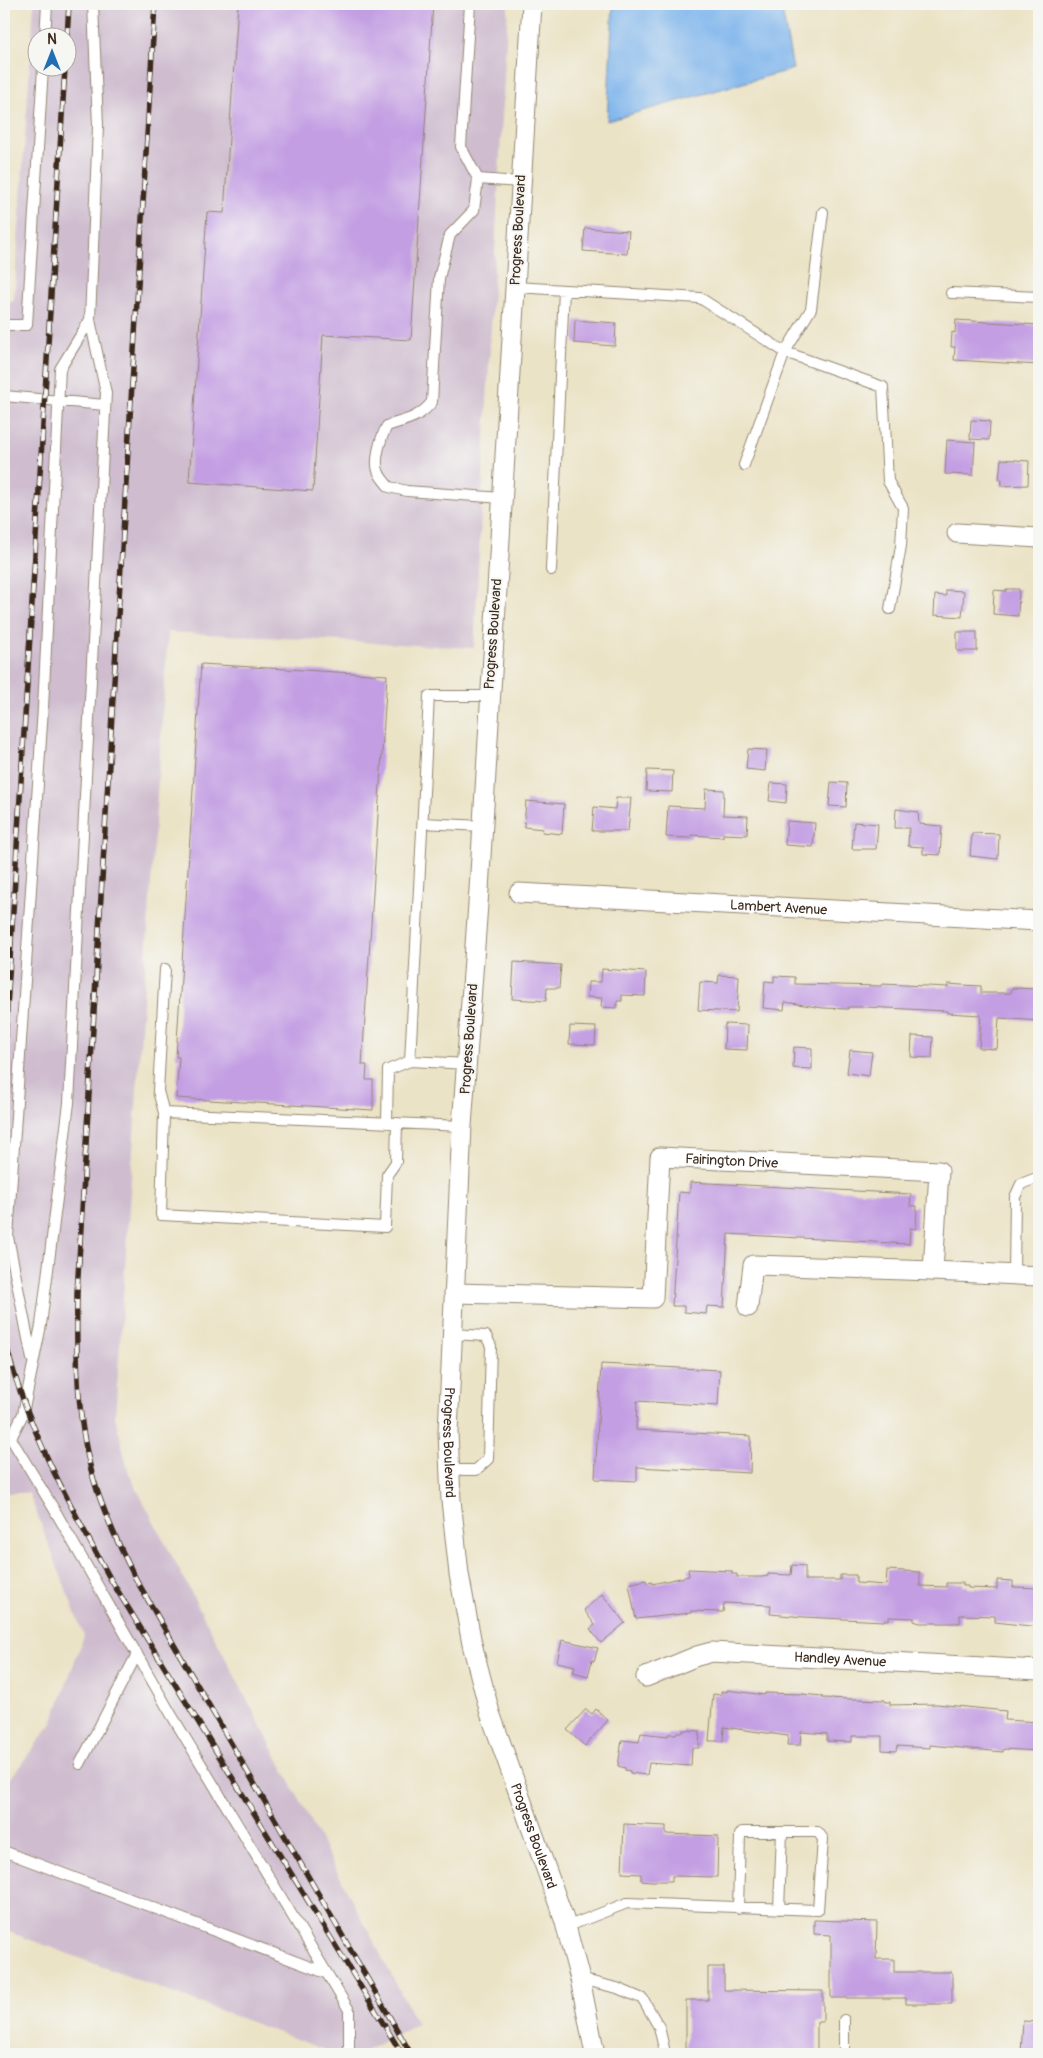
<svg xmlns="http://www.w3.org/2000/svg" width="1043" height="2058" viewBox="0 0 1043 2058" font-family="Pangolin,sans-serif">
	<rect width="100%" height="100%" fill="#f6f6f2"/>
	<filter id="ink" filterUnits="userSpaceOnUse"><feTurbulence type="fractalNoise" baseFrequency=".02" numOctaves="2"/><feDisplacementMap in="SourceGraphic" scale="10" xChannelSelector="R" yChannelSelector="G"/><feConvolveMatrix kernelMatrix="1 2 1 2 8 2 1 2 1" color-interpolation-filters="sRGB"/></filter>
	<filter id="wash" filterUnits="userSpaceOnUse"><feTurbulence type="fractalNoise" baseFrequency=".0096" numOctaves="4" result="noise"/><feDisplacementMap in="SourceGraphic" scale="20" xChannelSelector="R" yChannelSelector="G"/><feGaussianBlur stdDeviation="1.12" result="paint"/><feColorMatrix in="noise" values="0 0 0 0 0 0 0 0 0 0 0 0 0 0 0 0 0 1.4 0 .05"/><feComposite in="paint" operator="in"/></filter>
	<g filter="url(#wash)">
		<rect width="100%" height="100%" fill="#ebe3c6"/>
		<path fill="#cfbdcf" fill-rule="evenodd" d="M34 4H508L474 648 168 632 115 1416 129 1474 417 2024 360 2054H336L4 1930V1787L52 1723 84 1636 29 1493H4V301H14ZM38 38H68V68H38Z"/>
		<path fill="#7db4ec" stroke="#5c6f85" d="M613 4H781L793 69 607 121Z"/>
		<g id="blocks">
			<path fill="#c39ee3" d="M238 4H433L411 340 323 335 313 491 189 482 207 212 224 213Z
				M585 228 629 231 627 254 583 251Z
				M575 320 616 323 615 346 574 343Z
				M956 320 1039 325V365L954 360 955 347H951L952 332 955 333Z
				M971 420 990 421 989 440 970 439Z
				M947 440 975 442 973 475 945 474Z
				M1001 459 1029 461 1028 485 1001 486 1002 480H999Z
				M1006 589H1019L1018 616 993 614 994 590 1006 591Z
				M946 590 964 591 962 617 934 615 935 595 946 596Z
				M957 632H977V651H957Z
				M201 664 387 675 362 1065H367L366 1080H373V1110L176 1098 179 1057H176Z
				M748 749 767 750 765 771 746 769Z
				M647 770 673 771 672 792 646 791Z
				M831 782 847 783 846 807 829 806Z
				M771 783 787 784 786 803 769 801Z
				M706 789 724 790 723 815 748 816 747 835 723 834V837L691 835V838L666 837 668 806 705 808Z
				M616 798H631L628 831H592L594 807 615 809Z
				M526 801 564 804 562 834 542 832 543 829 524 827Z
				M896 809 918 812 919 824 942 826 940 855 923 854V847L908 846 909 828H895Z
				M787 821 815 823 813 847 785 845Z
				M854 822 878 824 876 849H852Z
				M972 833 999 834 998 859 970 856Z
				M514 962 561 965 559 988H547L546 1001 512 999Z
				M602 969 646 972 645 996 622 995V1001H617V1008L601 1007 602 998 587 997 588 982H601Z
				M719 975 739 976 737 1012 698 1010 700 982 718 983Z
				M774 976 795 977V984L881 986 882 984 948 987V984L962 985 981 986V993H1011L1012 988 1039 989V1021L999 1018 997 1049 979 1048 981 1015 947 1013V1011L866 1007H848V1009L823 1008 785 1002 784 1010 763 1008 765 981 774 982Z
				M725 1024 748 1025 747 1050 724 1049Z
				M570 1026 596 1027 595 1045 569 1044Z
				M912 1036 933 1037 932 1058 911 1057Z
				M794 1047 812 1048V1069L793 1068Z
				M850 1050 872 1052 869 1076 847 1073Z
				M690 1182 911 1194 910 1206H917L916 1229 910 1228 909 1244 728 1234 724 1307 707 1306 706 1314 684 1312V1306H672L679 1192 690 1193Z
				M601 1364 720 1370 718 1406 637 1401 636 1430 751 1436 750 1473 637 1467V1481L595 1479Z
				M792 1565 805 1566V1580H840V1575H856V1583L886 1585 887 1570 920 1572V1586L946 1587V1583H963V1586H968V1588L997 1589V1580L1013 1581V1587L1039 1588V1627L995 1622V1616L960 1615V1623H920L914 1621V1618L889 1617V1620H884V1621L804 1617 770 1614 771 1605 724 1603 723 1612 691 1611V1613L636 1619 629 1584 646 1580 647 1583 652 1582V1584L689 1576 688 1569 732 1571V1574H737V1577H762L768 1576V1574L791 1575Z
				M602 1594 625 1623 601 1643 590 1629 595 1625 584 1610Z
				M562 1640 598 1648 594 1661 592 1660 588 1676 573 1672 575 1666 557 1662Z
				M727 1690 765 1695V1693L802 1694 822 1696V1698L885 1700V1702H890V1705L937 1704 1006 1711 1005 1720 1039 1722V1751L1003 1749V1752L930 1745V1748L897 1746 896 1751 882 1750V1736H852V1742L827 1741V1734L801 1732 800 1745H787L788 1736 724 1727 723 1741H709L713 1694 721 1695V1691L727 1692Z
				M586 1709 592 1714 596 1709 608 1720 585 1746 567 1730Z
				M683 1730 700 1731 699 1748H692L691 1766 649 1763 647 1775 630 1773V1771L625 1770V1768L618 1766 622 1740 639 1742 641 1733 668 1736V1734H676L677 1732H683Z
				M624 1824 666 1826V1834L718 1836 717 1877 672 1876V1881H651L641 1880V1874L622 1873Z
				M814 1920 877 1922 876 1959H894V1972H952V2004H906V1998H831V1935L814 1934Z
				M708 1967H724V1990L823 1991V2022H817V2054H686V2000H708Z
				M1023 2021 1039 2022V2054H1021Z"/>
		</g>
	</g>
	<g filter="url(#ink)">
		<use href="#blocks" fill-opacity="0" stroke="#938672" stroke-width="1"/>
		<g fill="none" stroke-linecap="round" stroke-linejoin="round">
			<g stroke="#938672" stroke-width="12">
				<path id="lane" d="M470 4 461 147 478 179 474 210 450 235 439 278 432 402C418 419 407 419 387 426 381 437 373 461 379 473 381 478 386 483 389 487L407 491 502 498
					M45 38 47 4
					M478 179 521 182
					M823 212 811 309 785 352 883 387 888 481 903 508 901 546 890 609
					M515 287 700 298 785 352 744 465
					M951 293 1039 297
					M4 325H27L43 68
					M4 396 105 405
					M551 570 564 290
					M423 823 482 826
					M468 1064 410 1061 429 696H489
					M164 1113 158 1091 165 969
					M387 1123 388 1070 410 1061
					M397 1123 396 1162 387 1175 385 1227 161 1215 164 1113 462 1126
					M1014 1275 1015 1197 1021 1184 1039 1177
					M32 1359 8 1237 43 708 60 369 90 320
					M4 1427 54 1509 171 1714 349 2010V2054
					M11 1438 23 1414 41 1325 69 1103 106 393 90 320 98 126 93 4
					M450 1470H476L488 1459 491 1346 486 1336 452 1334
					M80 1764 137 1654
					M6 1852 326 1973
					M738 1908 740 1835 742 1832H782
					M566 1927 627 1903 818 1910 823 1839 818 1832H782L779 1909
					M580 1979 617 1988 643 1999 659 2027 664 2048 663 2054
					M844 2054V2020"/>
			</g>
			<g stroke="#938672" stroke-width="21">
				<g id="street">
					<path id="s1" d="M532 4 479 890 462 1126 448 1432 451 1500 459 1574 472 1644 490 1713 564 1919 580 1979 595 2054"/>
					<path d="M957 533 1039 538"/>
					<path id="s2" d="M519 893 1039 921"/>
					<path id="s3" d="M454 1293 653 1298 660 1157 939 1171 933 1271 1039 1276"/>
					<path d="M748 1307 753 1265 933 1271"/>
					<path id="s4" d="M646 1677 697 1656 712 1652 1039 1670"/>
				</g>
			</g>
			<use href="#lane" stroke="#fff" stroke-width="10"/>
			<use href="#street" stroke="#fff" stroke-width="19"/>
			<g stroke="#3b2a1e" stroke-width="5.5">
				<path id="rail" d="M155 4 77 1293C76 1364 76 1437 102 1504 112 1531 124 1556 137 1581L411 2054
					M67 38 69 4
					M4 1057 65 68
					M4 1336C24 1423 68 1502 111 1580L402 2054"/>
			</g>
			<use href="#rail" stroke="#f6f6f2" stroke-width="4" stroke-dasharray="11" stroke-linecap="butt"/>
		</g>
	</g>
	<g text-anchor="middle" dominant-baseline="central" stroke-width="4" stroke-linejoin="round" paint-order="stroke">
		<g font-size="14" fill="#3b2a1e" stroke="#f6f6f2">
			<text transform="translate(518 230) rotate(-87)">Progress Boulevard</text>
			<text transform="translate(493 634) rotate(-86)">Progress Boulevard</text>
			<text stroke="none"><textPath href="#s2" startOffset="260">Lambert Avenue</textPath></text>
			<text transform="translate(469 1039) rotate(-86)">Progress Boulevard</text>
			<text stroke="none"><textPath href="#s3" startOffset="412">Fairington Drive</textPath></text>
			<text stroke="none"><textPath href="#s1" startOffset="1441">Progress Boulevard</textPath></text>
			<text stroke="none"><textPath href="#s4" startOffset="199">Handley Avenue</textPath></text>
			<text stroke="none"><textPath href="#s1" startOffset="1846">Progress Boulevard</textPath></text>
		</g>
	</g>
	<rect width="1043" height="2058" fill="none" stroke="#f6f6f2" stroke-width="20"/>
	<g transform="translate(52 52)"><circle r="24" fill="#f6f6f2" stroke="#aba49d"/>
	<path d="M0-4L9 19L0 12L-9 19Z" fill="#1f6fb2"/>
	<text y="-8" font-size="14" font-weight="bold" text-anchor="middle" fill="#3b2a1e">N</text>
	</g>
</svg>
